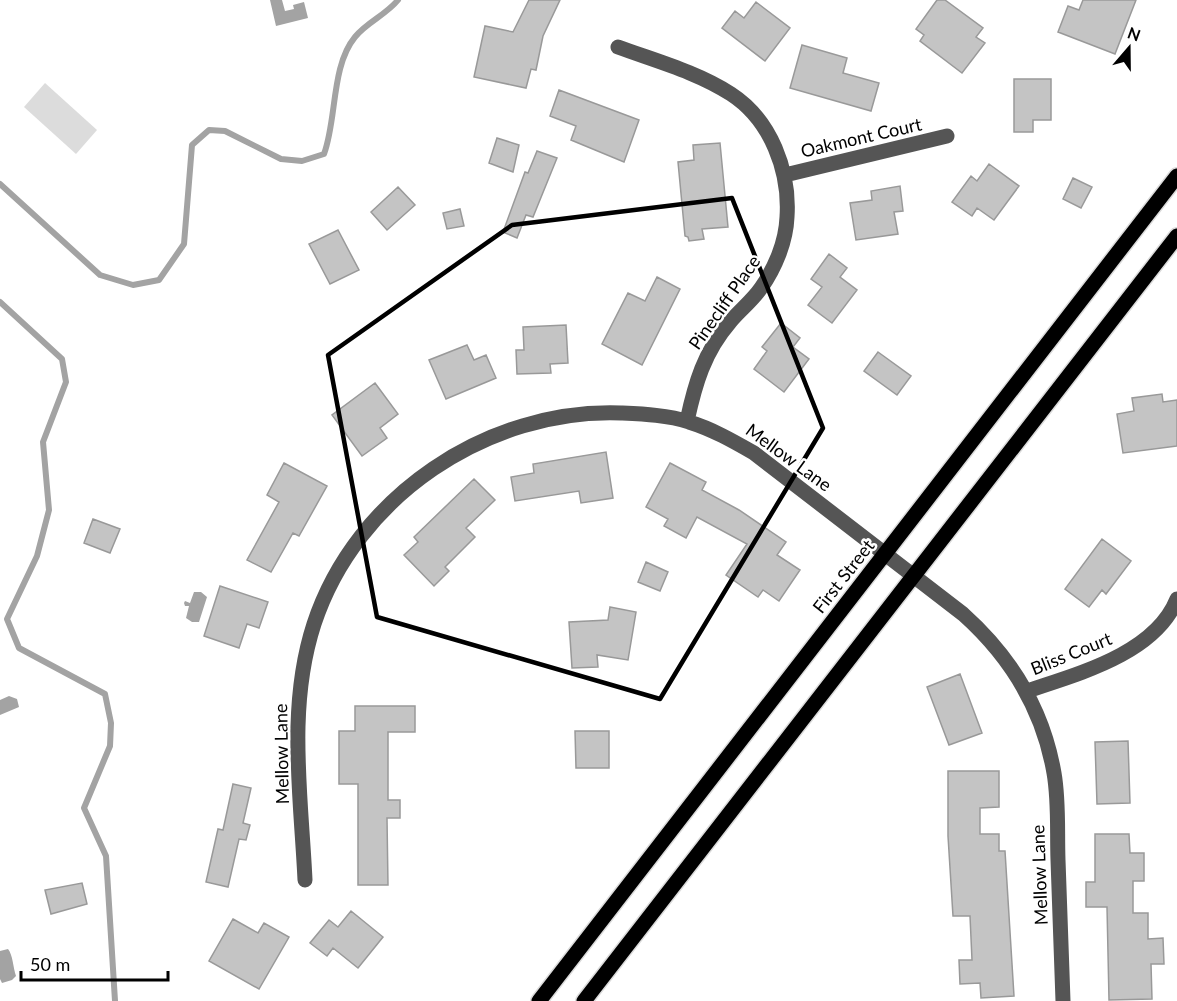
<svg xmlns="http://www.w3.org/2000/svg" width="1177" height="1001" viewBox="0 0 1177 1001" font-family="Lato,sans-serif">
	<rect width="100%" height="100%" fill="#fff"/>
	<path fill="#dcdcdc" d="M45 83 97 130 76 154 24 107Z"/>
	<path fill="#a3a3a3" d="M270 0H282L285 11 294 9 293 5 304 2 308 18 276 26Z
		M194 592H201L207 597 199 622H192L186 618 189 606H185L184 603 185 601 190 603Z
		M9 696 17 699 19 707 0 715V700Z
		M8 949C13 955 13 968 16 976L12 980 2 983 0 979V951Z"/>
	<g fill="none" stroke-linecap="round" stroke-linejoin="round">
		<path stroke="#a3a3a3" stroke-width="6" d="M0 184 100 275 133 285 159 280 184 244 192 145 209 130 225 131 281 159 302 161 324 154C337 119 331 66 355 37 367 22 386 15 398 0
			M0 302 62 359 66 382 43 442 49 510 37 556 7 619 19 648 105 694 111 723 110 746 84 808 106 856 115 1001"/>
	</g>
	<path fill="#c4c4c4" stroke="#999" stroke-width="1.5" d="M529 0H560L543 36 536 70 531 69 526 88 474 77 485 26 513 32Z
		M937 0H945L983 28 976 37 985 43 962 73 920 41 924 35 916 29Z
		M1083 0H1136L1115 54 1058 32 1068 6 1079 10Z
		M756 2 790 28 765 61 722 28 735 11 744 18Z
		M802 45 847 58 843 73 879 83 871 111 790 88Z
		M1014 79H1051V120H1033V132H1014Z
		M559 90 639 120 624 162 571 140 576 126 550 116Z
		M497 138 519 145 513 172 489 163Z
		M720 143 728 227 702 229 704 239 689 241 688 237 685 236 678 162 694 160 693 145Z
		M537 151 557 158 533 217 526 215 517 238 503 232 525 172 528 173Z
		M989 164 1019 186 994 220 977 208 972 216 952 202 971 176 977 181Z
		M1073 178 1092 187 1081 208 1063 199Z
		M900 186 903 211 894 212 898 234 856 240 850 203 872 200 871 191Z
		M398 187 415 205 387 230 371 212Z
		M460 209 464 226 447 229 443 213Z
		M338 230 359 270 330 284 309 244Z
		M829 254 847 268 840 277 857 290 832 323 808 305 822 287 811 279Z
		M657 277 680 289 642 365 602 344 628 293 645 301Z
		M781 323 800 338 793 347 809 359 784 392 754 369 767 351 762 347Z
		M566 325 568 363 550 364 551 373 517 374 516 350H524L523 327Z
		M467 345 474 360 486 355 496 378 446 399 429 360Z
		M878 352 911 376 897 395 864 371Z
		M375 383 398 414 380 428 387 438 362 456 332 415Z
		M1162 394 1163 402 1177 400V446L1123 453 1117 414 1134 411 1132 398Z
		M606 452 613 498 581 503 579 491 515 501 511 477 534 473 533 464Z
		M284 463 327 486 299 536 293 533 271 572 247 560 279 502 267 495Z
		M670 463 706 482 702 490 739 510 786 542 777 555 800 570 779 601 763 590 758 597 726 575 747 544 697 517 686 538 664 526 668 519 646 507Z
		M474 479 495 500 466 528 475 537 445 567 449 571 434 586 404 555 418 542 414 537Z
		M93 519 120 529 110 553 84 543Z
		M1102 539 1131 561 1106 594 1102 590 1089 607 1065 589Z
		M646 562 668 572 660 591 638 582Z
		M220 586 268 602 259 628 247 624 239 648 204 636Z
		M610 607 636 612 628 660 597 655 598 667 572 668 569 622 608 620Z
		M960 674 982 733 949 745 927 687Z
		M355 706H415V732H388V800H400V818H387L388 885H358V784H339V731H355Z
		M575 731H609V768H576Z
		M1128 741 1130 803 1097 804 1095 742Z
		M948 771H999V807L980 808V834H999V851H1005L1014 996 981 998 980 983 960 984 959 960H972L970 916H953L948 836Z
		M233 784 251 788 243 823 250 825 246 840 239 839 228 887 206 882 218 829 223 830Z
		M1095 834H1129L1130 853H1144V881H1133V913H1148V939L1163 938 1164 964H1151L1152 999 1109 1000 1107 907H1086V882H1095Z
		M82 883 87 904 51 914 45 890Z
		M351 911 383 937 358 968 333 948 327 956 310 943 329 920 338 927Z
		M233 919 258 933 264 923 289 937 259 989 209 961Z"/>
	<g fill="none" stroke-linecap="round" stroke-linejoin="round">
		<g stroke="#dbdbdb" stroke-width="18">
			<path id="major" d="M539 1001 1177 176
				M584 1001 1177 236"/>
		</g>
		<path stroke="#555" stroke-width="15" d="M618 47C656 61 697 72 731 94 771 120 790 171 787 217 786 242 775 268 761 288 752 301 739 311 730 322 704 352 695 384 687 421
			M785 175 947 136
			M1027 691C1077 674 1155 654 1177 599
			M305 880C301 795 287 707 314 624 356 496 488 408 621 413 643 414 668 415 689 422 712 429 733 441 754 453L963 614C1011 657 1043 709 1054 773 1059 801 1057 831 1058 860 1060 907 1061 954 1063 1001"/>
		<use href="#major" stroke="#000" stroke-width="15"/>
	</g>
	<path fill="none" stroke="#000" stroke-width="4.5" stroke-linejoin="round" d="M732 198 823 428 660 699 377 617 328 355 512 225Z"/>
	<g text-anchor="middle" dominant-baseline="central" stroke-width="5" stroke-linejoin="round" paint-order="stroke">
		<g font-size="18" fill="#000" stroke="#fff">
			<text transform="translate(861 137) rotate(-13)">Oakmont Court</text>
			<text transform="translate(724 302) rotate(-55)">Pinecliff Place</text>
			<text transform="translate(789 457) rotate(36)">Mellow Lane</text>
			<text transform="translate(843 576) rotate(-52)">First Street</text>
			<text transform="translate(1071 653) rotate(-22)">Bliss Court</text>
			<text transform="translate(281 754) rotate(-91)">Mellow Lane</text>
			<text transform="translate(1039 875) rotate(-92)">Mellow Lane</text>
		</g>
	</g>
	<g transform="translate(1129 48) rotate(20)" stroke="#ffffff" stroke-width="4.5" paint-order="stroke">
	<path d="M0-4.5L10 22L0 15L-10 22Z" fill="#000000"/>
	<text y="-9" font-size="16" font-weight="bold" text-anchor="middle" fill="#000000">N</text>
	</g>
	<path d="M21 971v9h147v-9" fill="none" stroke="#000000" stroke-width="3"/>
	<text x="30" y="971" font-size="18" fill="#000000" stroke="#ffffff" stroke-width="4.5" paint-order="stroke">50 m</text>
</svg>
